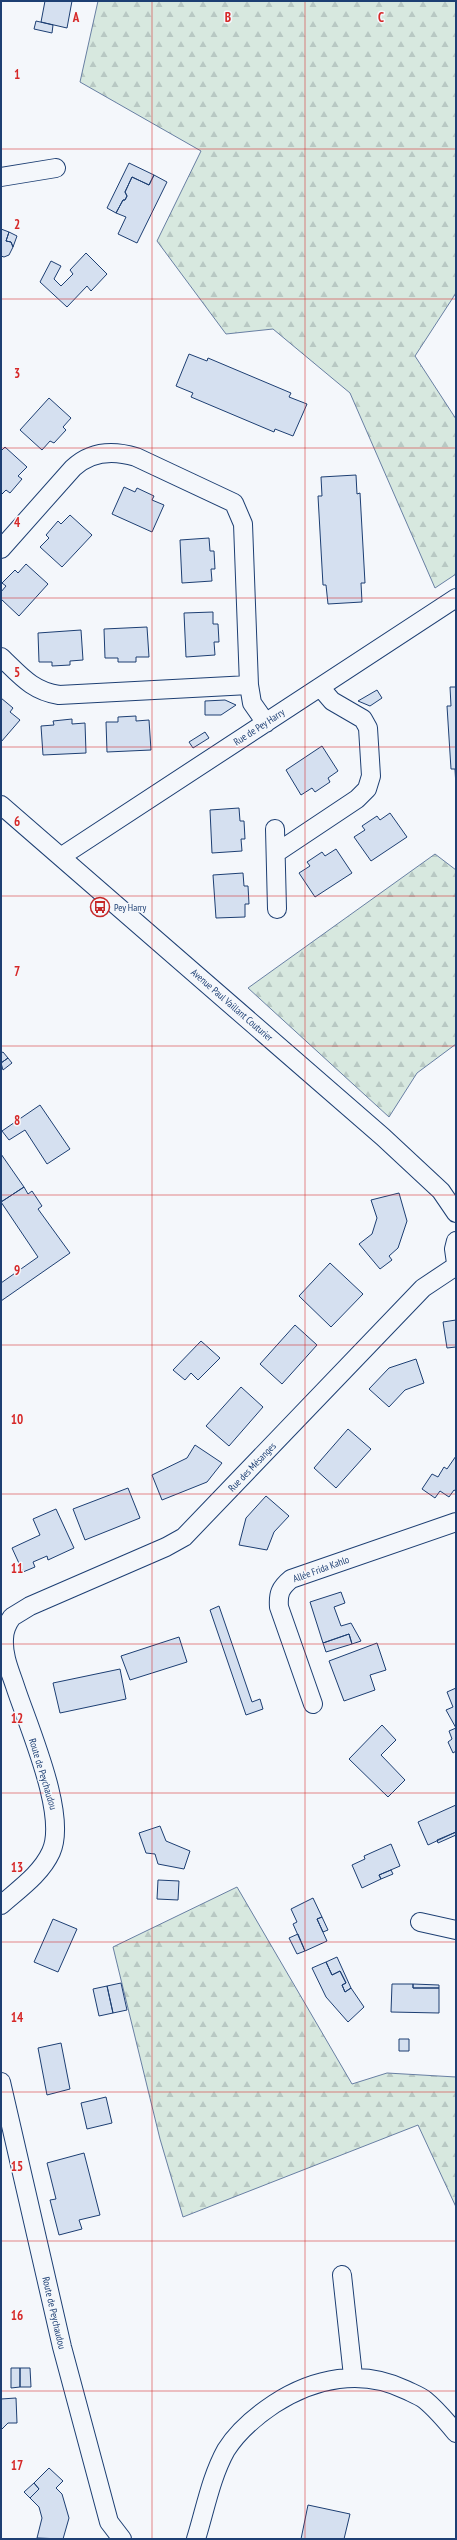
<svg xmlns="http://www.w3.org/2000/svg" width="457" height="2540" viewBox="0 0 457 2540" font-family="'PT Sans Narrow',sans-serif">
	<defs>
		<pattern id="forest-firs" width="22" height="20" patternUnits="userSpaceOnUse"><rect width="22" height="20" fill="#d7e8df"/><path d="M5 1l3.5 6h-7zM16 11l3.5 6h-7z" fill="#b8c8c3"/></pattern>
	</defs>
	<rect width="100%" height="100%" fill="#f4f7fb"/>
	<path fill="url(#forest-firs)" stroke="#687fa3" d="M98 1H456V293L415 356 456 419V574L435 588 350 393 273 329 226 334 157 241 201 151 80 82Z
		M435 854 456 870V1044L417 1073 389 1117 248 988Z
		M237 1887 352 2084 387 2073 456 2077V2207L418 2125 183 2217 160 2139 113 1947Z"/>
	<path fill="#d5e0f0" stroke="#1d3f73" d="M45 1H72L67 28 41 22Z
		M36 21 53 25 52 33 34 29Z
		M129 163 154 175 149 185 132 177 125 192 127 196 125 200H123L116 213 107 208Z
		M154 175 167 182 137 243 118 234 126 217 116 213 123 200H125L127 196 125 192 132 177 149 185Z
		M1 229 9 232 6 241 11 242 13 247 9 255 4 257 1 256Z
		M9 232 17 236 13 247 11 242 6 241Z
		M86 253 107 274 91 291 87 286 67 307 40 282 51 261 61 266 54 279 61 286 73 274 70 270Z
		M189 354 207 361 208 358 291 393 289 397 307 404 293 436 275 429 274 432 191 397 193 393 176 386Z
		M49 398 71 418 63 427 66 430 54 443 50 441 42 450 20 430Z
		M5 447 27 467 18 476 22 479 10 493 6 490 1 495V451Z
		M356 475 357 494 360 493 365 583H361L362 602 328 604 326 585H323L318 496H322L321 477Z
		M124 487 135 492 137 488 154 496 152 500 164 505 152 532 112 514Z
		M70 515 92 535 62 567 40 547 49 538 46 535 58 521 61 524Z
		M209 538 210 551H214L215 569H211L212 581 182 583 180 540Z
		M26 564 48 584 19 616 1 599V592L6 586 2 583 15 570 18 573Z
		M213 612V624H218L219 642H214L215 655 186 657 184 613Z
		M147 627 149 657H136V662H118V658H105L104 629Z
		M81 630 83 660 70 661V665L52 666V662H39L38 633Z
		M450 687H456V787L455 769H451L447 706H451Z
		M377 690 382 698 370 706 358 701Z
		M1 698 13 708 10 712 20 720 1 742Z
		M225 700 236 705 221 715H205V701Z
		M136 716V721L149 720 151 750 107 752 106 722H118V717Z
		M72 719V724L85 723 86 753 43 755 41 726 54 725 53 721Z
		M205 732 209 738 193 748 189 742Z
		M322 746 338 771 328 778 330 782 315 792 312 788 301 795 286 770Z
		M239 808 240 821H244L245 839H241L242 851 212 853 210 810Z
		M390 813 407 837 371 861 354 837 365 830 362 826 377 816 380 820Z
		M336 849 352 873 315 897 299 873 310 866 307 862 322 852 325 856Z
		M243 873 244 886H248L249 904H245V917L216 918 213 875Z
		M3 1052 8 1058 1 1063V1053Z
		M8 1058 12 1063 3 1070 1 1063Z
		M40 1105 70 1149 47 1164 25 1130 9 1140 2 1131Z
		M1 1154 24 1187 1 1202Z
		M24 1187 28 1194 32 1191 42 1206 38 1209 70 1253 1 1301V1283L38 1257 1 1202Z
		M399 1193 407 1221 398 1248 389 1256 392 1260 380 1269 359 1244 372 1234 377 1218 371 1200Z
		M330 1263 363 1294 331 1327 299 1296Z
		M456 1320V1347L447 1348 443 1322Z
		M295 1325 317 1345 282 1384 260 1364Z
		M201 1341 220 1358 198 1380 191 1373 185 1380 173 1370Z
		M416 1359 424 1383 405 1390 389 1407 369 1389 389 1368Z
		M241 1387 263 1407 229 1446 206 1426Z
		M348 1429 371 1449 336 1488 314 1468Z
		M195 1445 222 1463 207 1482 162 1500 152 1475 187 1458Z
		M456 1456V1491L454 1490 449 1497 440 1491 435 1498 422 1489 432 1474 438 1477 444 1467 447 1469Z
		M128 1488 140 1518 85 1540 73 1509Z
		M266 1496 289 1516 274 1532 267 1550 239 1545 246 1518Z
		M56 1509 74 1548 48 1560 47 1556 33 1562 35 1567 23 1572 12 1548 40 1535 33 1519Z
		M341 1592 345 1603 334 1607 341 1626 351 1623 361 1641 352 1644 349 1634 323 1643 310 1602Z
		M219 1606 252 1702 260 1699 263 1709 246 1715 210 1610Z
		M349 1634 352 1644 326 1652 323 1643Z
		M179 1637 187 1662 130 1680 121 1656Z
		M377 1643 386 1670 370 1675 375 1690 344 1701 329 1661Z
		M120 1669 126 1699 60 1713 53 1683Z
		M456 1688V1751L453 1753 448 1742 452 1739 449 1731 456 1728 446 1710 453 1707 447 1692Z
		M382 1725 396 1740 381 1755 405 1780 388 1797 349 1759Z
		M456 1805V1832L428 1845 418 1822Z
		M160 1826 166 1841 190 1851 184 1869 158 1864 155 1854 146 1853 139 1833Z
		M456 1832V1835L438 1843 437 1840Z
		M391 1844 400 1866 379 1875 381 1879 362 1888 352 1865 365 1859 364 1856Z
		M391 1870 393 1874 381 1879 379 1875Z
		M158 1880 179 1881 178 1900 157 1899Z
		M313 1898 322 1917 317 1919 327 1941 305 1951 293 1924 297 1922 291 1909Z
		M322 1917 328 1930 323 1932 317 1919Z
		M53 1919 77 1929 58 1972 34 1962Z
		M298 1934 305 1951 297 1954 289 1938Z
		M337 1957 351 1988 345 1992 342 1985 346 1983 340 1971 332 1975 326 1962Z
		M326 1962 332 1975 340 1971 346 1983 342 1985 345 1992 351 1988 364 2007 348 2022 326 1997 312 1968Z
		M121 1983 127 2010 113 2013 107 1986Z
		M392 1984H413V1988H439V2013L391 2012Z
		M413 1984 439 1985V1988H413Z
		M107 1986 113 2013 99 2016 93 1989Z
		M399 2039H409V2051H399Z
		M61 2043 70 2089 47 2095 38 2048Z
		M106 2097 112 2123 87 2129 81 2103Z
		M84 2153 100 2215 79 2220 82 2229 59 2235 50 2200 56 2199 47 2163Z
		M11 2368H20V2387L11 2388Z
		M20 2368H30L31 2387H20Z
		M16 2398 17 2423H8L1 2430V2434V2399Z
		M49 2468 63 2481 56 2488 62 2494 69 2518 63 2539 37 2538 42 2518 39 2507 30 2498 39 2489 34 2483Z
		M34 2483 39 2489 30 2498 24 2492Z
		M308 2505 350 2514 344 2539H301Z"/>
	<g fill="none" stroke-linecap="round" stroke-linejoin="round">
		<g stroke="#1d3f73" stroke-width="20">
			<path id="street" d="M1 177 56 168
				M1 549 73 468C91 451 113 450 136 457L234 503 243 524 249 685 252 703 266 723
				M1 657C20 675 32 691 59 695L249 685
				M1 805 383 1137 441 1191 456 1213
				M275 829 277 909
				M276 853 357 799 367 789 371 776 368 728 363 719 332 701 320 687
				M62 856 456 598
				M456 1241 454 1249 456 1263
				M12 1617 30 1606 166 1547 184 1537 423 1288 456 1266
				M313 1704 279 1607C278 1594 280 1588 291 1579L456 1522
				M1 1905C19 1889 41 1874 51 1852 68 1815 28 1726 15 1686 10 1671 3 1656 4 1639 4 1631 7 1624 12 1617
				M420 1922 456 1930
				M1 2082 62 2347 109 2522 122 2539
				M342 2275 353 2376
				M196 2539C205 2510 211 2477 226 2450 238 2431 256 2416 274 2404 314 2378 362 2368 406 2390 412 2393 420 2396 425 2400 436 2409 447 2422 456 2433"/>
		</g>
		<use href="#street" stroke="#f4f7fb" stroke-width="18"/>
	</g>
	<path fill="none" stroke="#d62828" stroke-width="1" stroke-opacity="0.55" d="M152 1V2539M305 1V2539M1 149H456M1 299H456M1 448H456M1 598H456M1 747H456M1 896H456M1 1046H456M1 1195H456M1 1345H456M1 1494H456M1 1644H456M1 1793H456M1 1942H456M1 2092H456M1 2241H456M1 2391H456"/>
	<defs>
		<g id="bus-ring" transform="scale(1)"><circle r="9.5" fill="#f4f7fb" stroke="#c62828" stroke-width="1.5"/><path d="M-5-6H5V4H4V6H2V4H-2V6H-4V4H-5ZM-3.5-4V0h7V-4ZM-3.5 1.2v1.5H-2V1.2ZM2 1.2v1.5H3.5V1.2Z" fill="#c62828"/></g>
	</defs>
	<g fill-rule="evenodd">
		<use href="#bus-ring" x="100" y="907"/>
	</g>
	<g text-anchor="middle" dominant-baseline="central" stroke-width="3" stroke-linejoin="round" paint-order="stroke">
		<g font-size="10" fill="#1d3f73" stroke="#f4f7fb">
			<text transform="translate(259 727) rotate(-33)">Rue de Pey Harry</text>
			<text transform="translate(232 1005) rotate(41)">Avenue Paul Vaillant Couturier</text>
			<text transform="translate(252 1467) rotate(-46)">Rue des Mésanges</text>
			<text transform="translate(321 1569) rotate(-20)">Allée Frida Kahlo</text>
			<text transform="translate(43 1774) rotate(73)">Route de Peychaudou</text>
			<text transform="translate(54 2313) rotate(77)">Route de Peychaudou</text>
		</g>
		<g font-size="10" fill="#1d3f73" stroke="#f4f7fb" text-anchor="start">
			<text x="114" y="907">Pey Harry</text>
		</g>
	</g>
	<g font-size="13" text-anchor="middle" font-weight="bold" fill="#d62828" stroke="#f4f7fb" stroke-width="3" stroke-linejoin="round" paint-order="stroke">
		<text x="76" y="22">A</text>
		<text x="228" y="22">B</text>
		<text x="381" y="22">C</text>
		<text x="17" y="79">1</text>
		<text x="17" y="229">2</text>
		<text x="17" y="378">3</text>
		<text x="17" y="527">4</text>
		<text x="17" y="677">5</text>
		<text x="17" y="826">6</text>
		<text x="17" y="976">7</text>
		<text x="17" y="1125">8</text>
		<text x="17" y="1275">9</text>
		<text x="17" y="1424">10</text>
		<text x="17" y="1573">11</text>
		<text x="17" y="1723">12</text>
		<text x="17" y="1872">13</text>
		<text x="17" y="2022">14</text>
		<text x="17" y="2171">15</text>
		<text x="17" y="2320">16</text>
		<text x="17" y="2470">17</text>
	</g>
	<rect width="457" height="2540" fill="none" stroke="#1d3f73" stroke-width="4"/>
</svg>
